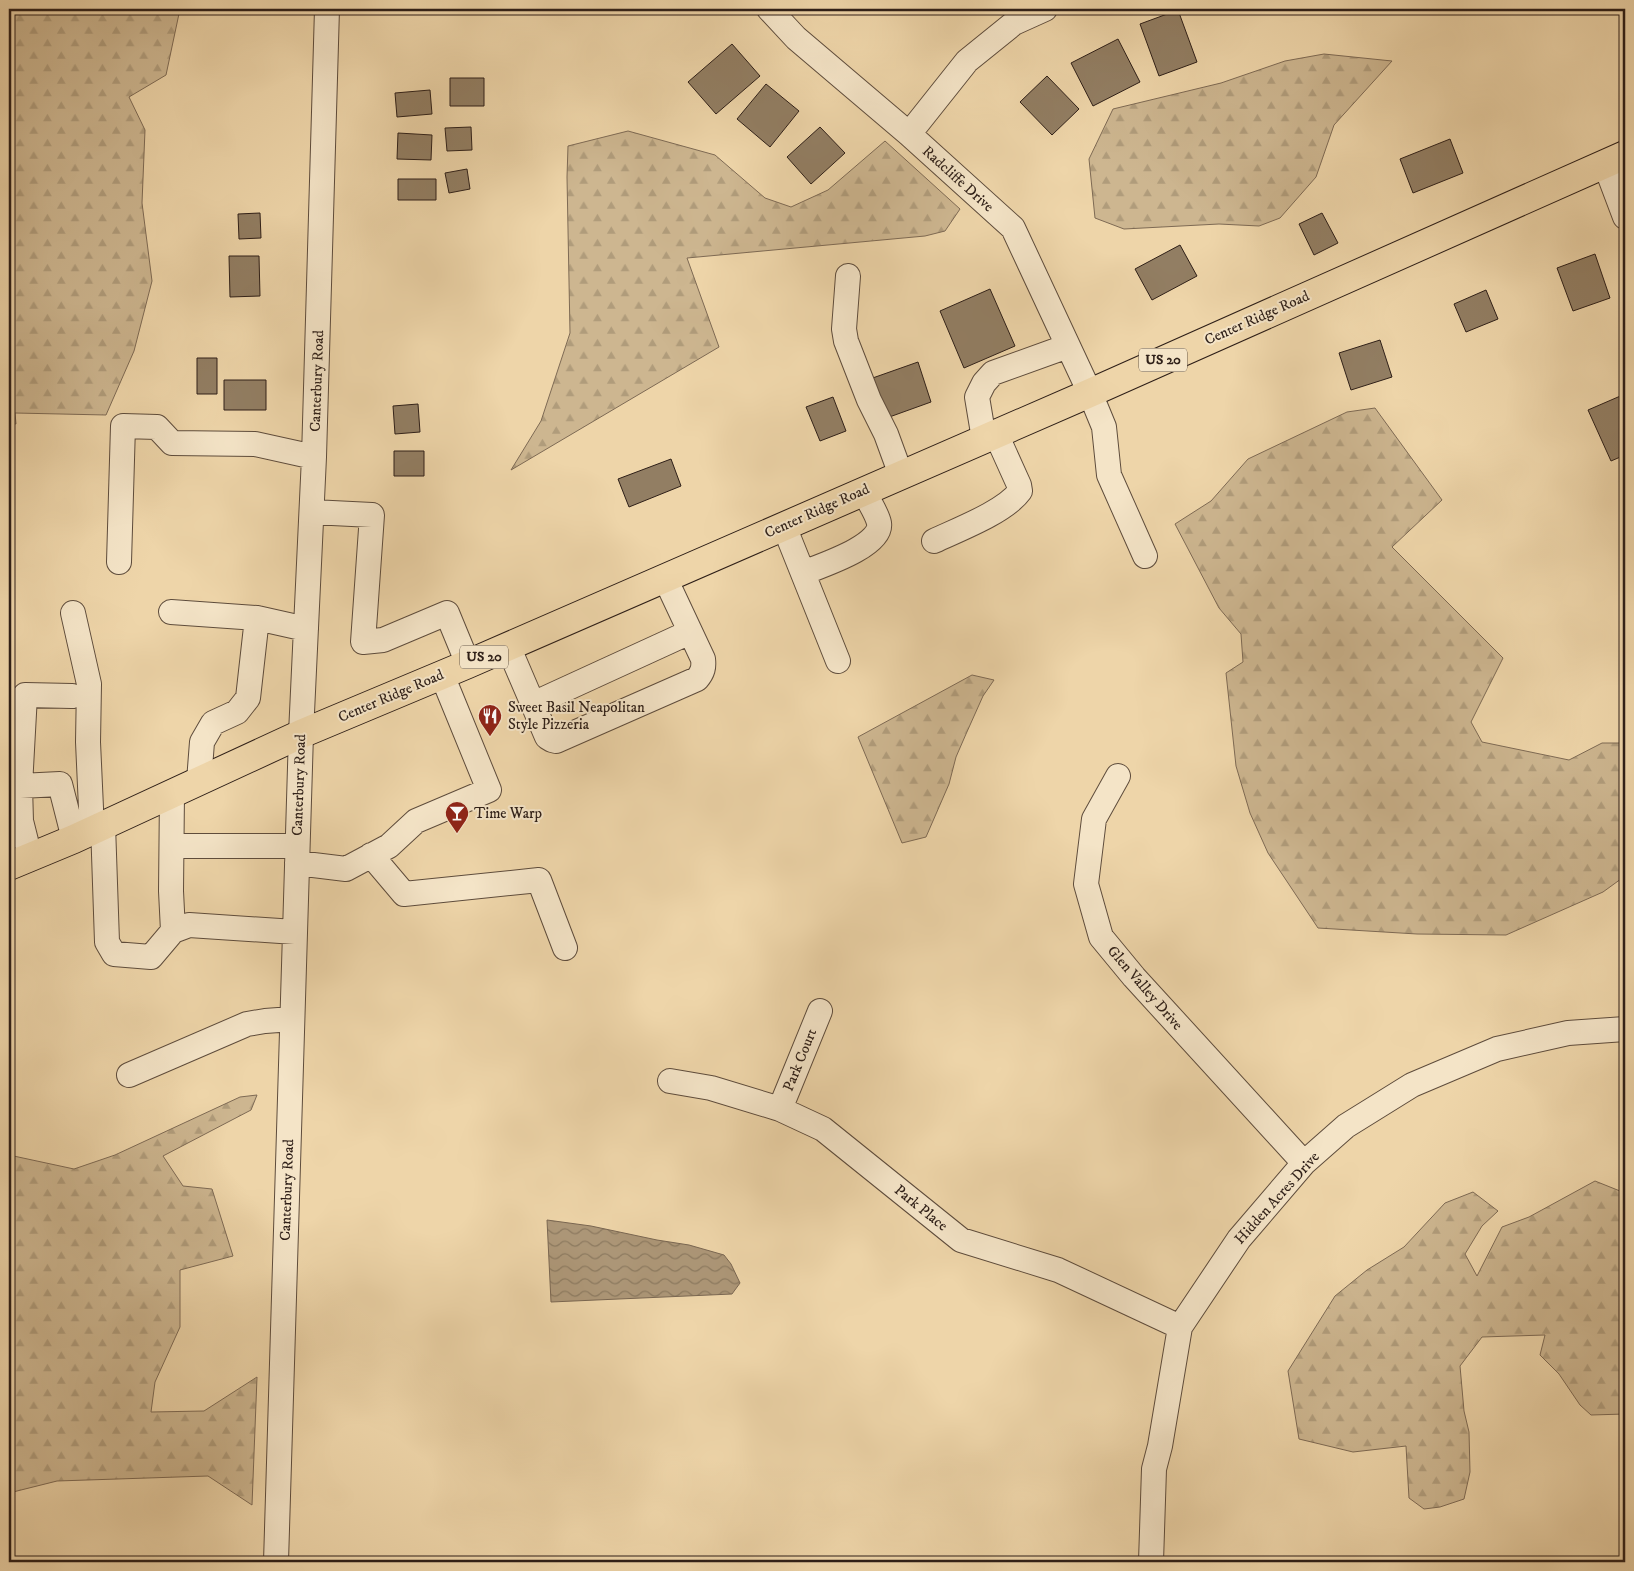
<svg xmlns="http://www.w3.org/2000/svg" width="1634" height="1571" viewBox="0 0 1634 1571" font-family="'IM FELL DW Pica',serif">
	<defs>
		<pattern id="forest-firs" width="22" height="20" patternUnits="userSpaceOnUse" patternTransform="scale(1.25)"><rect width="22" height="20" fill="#cdb690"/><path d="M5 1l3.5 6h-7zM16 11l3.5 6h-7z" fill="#b09c7b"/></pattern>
		<pattern id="water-waves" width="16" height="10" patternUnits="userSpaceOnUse" patternTransform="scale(1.25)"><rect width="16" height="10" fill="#ad9778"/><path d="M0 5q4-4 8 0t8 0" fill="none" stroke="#8d7b61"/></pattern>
	</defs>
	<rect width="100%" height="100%" fill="#eed5a9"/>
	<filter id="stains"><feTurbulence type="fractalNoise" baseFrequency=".004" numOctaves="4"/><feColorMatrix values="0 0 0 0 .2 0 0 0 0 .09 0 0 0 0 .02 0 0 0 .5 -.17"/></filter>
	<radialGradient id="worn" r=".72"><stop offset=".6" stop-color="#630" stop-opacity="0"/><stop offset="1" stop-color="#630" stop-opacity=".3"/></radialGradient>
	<path fill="url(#forest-firs)" stroke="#7e6a54" d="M9 9H180L166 75 129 97 145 130 142 203 152 281 134 351 106 415 15 413 16 424 9 423Z
		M1324 54 1392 61 1334 125 1316 177 1280 218 1259 226 1219 224 1124 229 1095 218 1089 159 1113 109 1221 83 1285 61Z
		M628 131 715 155 765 198 791 207 828 190 885 141 960 209 945 231 925 236 687 258 719 347 511 470 541 421 570 333 567 177 568 146Z
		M1375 408 1442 500 1392 547 1503 658 1471 722 1482 742 1569 760 1602 743H1625V876L1603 892 1506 935 1417 934 1318 928 1268 853 1250 813 1236 766 1226 673 1243 662 1241 634 1219 608 1175 524 1211 501 1248 459 1347 412Z
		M972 675 994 680 983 696 966 734 956 757 949 784 926 837 902 843 858 737Z
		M257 1095 251 1110 163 1156 183 1186 212 1189 233 1256 180 1270V1327L155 1382 151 1412 204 1411 257 1377 252 1505 208 1476 57 1481 9 1493V1155L74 1169 115 1155 240 1097Z
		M1595 1181 1625 1193V1414L1591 1415 1580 1405 1559 1374 1540 1355 1545 1335 1482 1337 1460 1366 1464 1411 1469 1432 1470 1472 1464 1499 1440 1507 1424 1509 1409 1498 1406 1446 1353 1452 1299 1439 1288 1371 1335 1296 1367 1270 1404 1247 1445 1203 1473 1192 1498 1211 1482 1226 1465 1254 1477 1276 1502 1227 1529 1217Z"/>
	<path fill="url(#water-waves)" stroke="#7a6752" d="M547 1220 591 1226 657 1240 689 1245 724 1255 731 1264 740 1283 732 1294 551 1302Z"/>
	<path fill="#927e63" stroke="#2e1f18" d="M1178 10 1197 62 1159 76 1140 24Z
		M1118 39 1140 82 1093 106 1071 63Z
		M732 44 760 76 716 114 688 82Z
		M1047 76 1079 109 1052 135 1020 102Z
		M450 78H484V106H450Z
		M766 84 799 111 770 147 737 119Z
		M430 90 432 114 397 117 395 93Z
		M471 127 472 150 447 151 445 128Z
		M820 127 845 153 811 184 787 157Z
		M398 133 432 135 431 160 397 159Z
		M1450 139 1463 173 1413 193 1400 159Z
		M467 169 470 189 449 193 445 173Z
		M398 179H436V200H398Z
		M260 213 261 238 239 239 238 214Z
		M1322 213 1338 243 1314 255 1299 224Z
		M1180 245 1197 276 1152 300 1135 269Z
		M1595 254 1610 298 1573 311 1557 268Z
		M229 256H259L260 296 230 297Z
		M990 289 1015 346 964 368 940 311Z
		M1486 290 1498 319 1466 332 1454 304Z
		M1380 340 1392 377 1351 390 1339 353Z
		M197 358H217V394H197Z
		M918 362 931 402 881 420 867 380Z
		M224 380H266V410H224Z
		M1625 394V455L1611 461 1588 410Z
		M833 397 846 431 820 441 806 407Z
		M418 404 420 432 395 434 393 406Z
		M394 451H424V476H394Z
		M671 459 681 486 629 507 618 479Z"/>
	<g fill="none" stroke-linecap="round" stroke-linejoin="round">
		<g stroke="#5e4c3c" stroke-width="26">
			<path id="minor" d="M769 9 796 38 909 134 1013 228 1090 393 1104 427 1109 475 1145 556
				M909 134 967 61 1014 23 1045 9
				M1605 164 1625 217
				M848 276 844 329 846 341 869 400 886 434 901 475
				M984 439 977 397 984 383 993 373 1068 346
				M312 512 372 515 363 642 383 640 447 613 468 664
				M784 526 838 661
				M934 541C957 530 1005 512 1020 491L1019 485 996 434
				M119 562 123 426 157 427 172 443 255 444 314 457
				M803 573C820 566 883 546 879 523 877 513 868 501 864 491
				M171 612 257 618 306 629
				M73 613 89 684 88 742 92 830
				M508 646 547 737 552 740 556 741 697 679C703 672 704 667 703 659L665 578
				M533 704 690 632
				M1118 776 1094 819 1086 884 1101 937 1134 977 1304 1163
				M199 781 202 742 213 723 237 712 248 698 257 618
				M20 786 60 784 74 839
				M172 793 171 891 173 931
				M103 825 107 942 114 954 151 957 173 931 189 925 295 932
				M172 846H297
				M371 855 404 894 539 880 565 948
				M30 857 21 821 20 786 25 695 72 696
				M297 863 346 869 389 846 416 821 489 790 442 675
				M129 1075 247 1024 265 1021 292 1019
				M670 1081 711 1088 780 1109 823 1129 961 1240 1058 1270 1180 1327
				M780 1109 820 1011
				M276 1562 301 734 314 457 327 9
				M1151 1562 1154 1469 1160 1446 1180 1327 1239 1239 1304 1163 1346 1126 1412 1085 1497 1049 1568 1033 1625 1029"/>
		</g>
		<g stroke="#2e1f18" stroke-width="30">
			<path id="major" d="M9 866 74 839 301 734 468 664 1090 393 1625 155"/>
		</g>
		<use href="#minor" stroke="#f4e4c7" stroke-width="24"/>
		<use href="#major" stroke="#eed5a9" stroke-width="28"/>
	</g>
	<defs>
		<g id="restaurant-pin" transform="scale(1.25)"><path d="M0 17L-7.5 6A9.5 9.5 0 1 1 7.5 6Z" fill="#8f2418" stroke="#f4e4c7"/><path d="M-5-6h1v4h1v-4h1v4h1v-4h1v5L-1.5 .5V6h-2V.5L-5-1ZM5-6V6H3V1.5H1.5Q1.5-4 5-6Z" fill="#fff"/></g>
		<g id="bar-pin" transform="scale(1.25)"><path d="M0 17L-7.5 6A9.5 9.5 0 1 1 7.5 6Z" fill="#8f2418" stroke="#f4e4c7"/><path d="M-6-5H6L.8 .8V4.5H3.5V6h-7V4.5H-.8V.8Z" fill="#fff"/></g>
	</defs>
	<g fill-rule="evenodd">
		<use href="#restaurant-pin" x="490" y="716"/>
		<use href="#bar-pin" x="457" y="813"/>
	</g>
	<g text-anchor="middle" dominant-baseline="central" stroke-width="4" stroke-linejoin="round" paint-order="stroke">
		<g fill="#f4e4c7" stroke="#695a4c" stroke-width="1">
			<rect x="1139" y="348.5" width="48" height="23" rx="4"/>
			<rect x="460" y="645.5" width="48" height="23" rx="4"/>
		</g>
		<g font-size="14" font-weight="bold" fill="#2e1f18">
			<text x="1163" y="360">US 20</text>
			<text x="484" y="657">US 20</text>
		</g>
		<g font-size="15" fill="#2e1f18" stroke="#f4e4c7">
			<text transform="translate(958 179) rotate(42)">Radcliffe Drive</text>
			<text transform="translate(1257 318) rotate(-24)">Center Ridge Road</text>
			<text transform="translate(317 381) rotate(-88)">Canterbury Road</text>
			<text transform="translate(817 511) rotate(-24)">Center Ridge Road</text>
			<text transform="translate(391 696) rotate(-23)">Center Ridge Road</text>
			<text transform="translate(299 785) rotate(-88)">Canterbury Road</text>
			<text transform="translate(1145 988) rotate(49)">Glen Valley Drive</text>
			<text transform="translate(800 1060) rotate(-68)">Park Court</text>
			<text transform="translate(287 1190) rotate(-88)">Canterbury Road</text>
			<text transform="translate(1277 1198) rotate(-48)">Hidden Acres Drive</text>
			<text transform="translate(921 1208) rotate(39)">Park Place</text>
		</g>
		<g font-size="15" fill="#2e1f18" stroke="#f4e4c7" text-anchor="start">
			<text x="508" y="707">Sweet Basil Neapolitan<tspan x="508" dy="17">Style Pizzeria</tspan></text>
			<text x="474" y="813">Time Warp</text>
		</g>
	</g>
	<rect width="1634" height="1571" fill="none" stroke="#eed5a9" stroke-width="30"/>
	<rect x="10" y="10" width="1614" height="1551" fill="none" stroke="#2e1f18" stroke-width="2.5"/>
	<rect x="15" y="15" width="1604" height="1541" fill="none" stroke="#2e1f18"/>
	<rect width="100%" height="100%" filter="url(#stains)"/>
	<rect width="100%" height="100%" fill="url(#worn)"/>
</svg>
